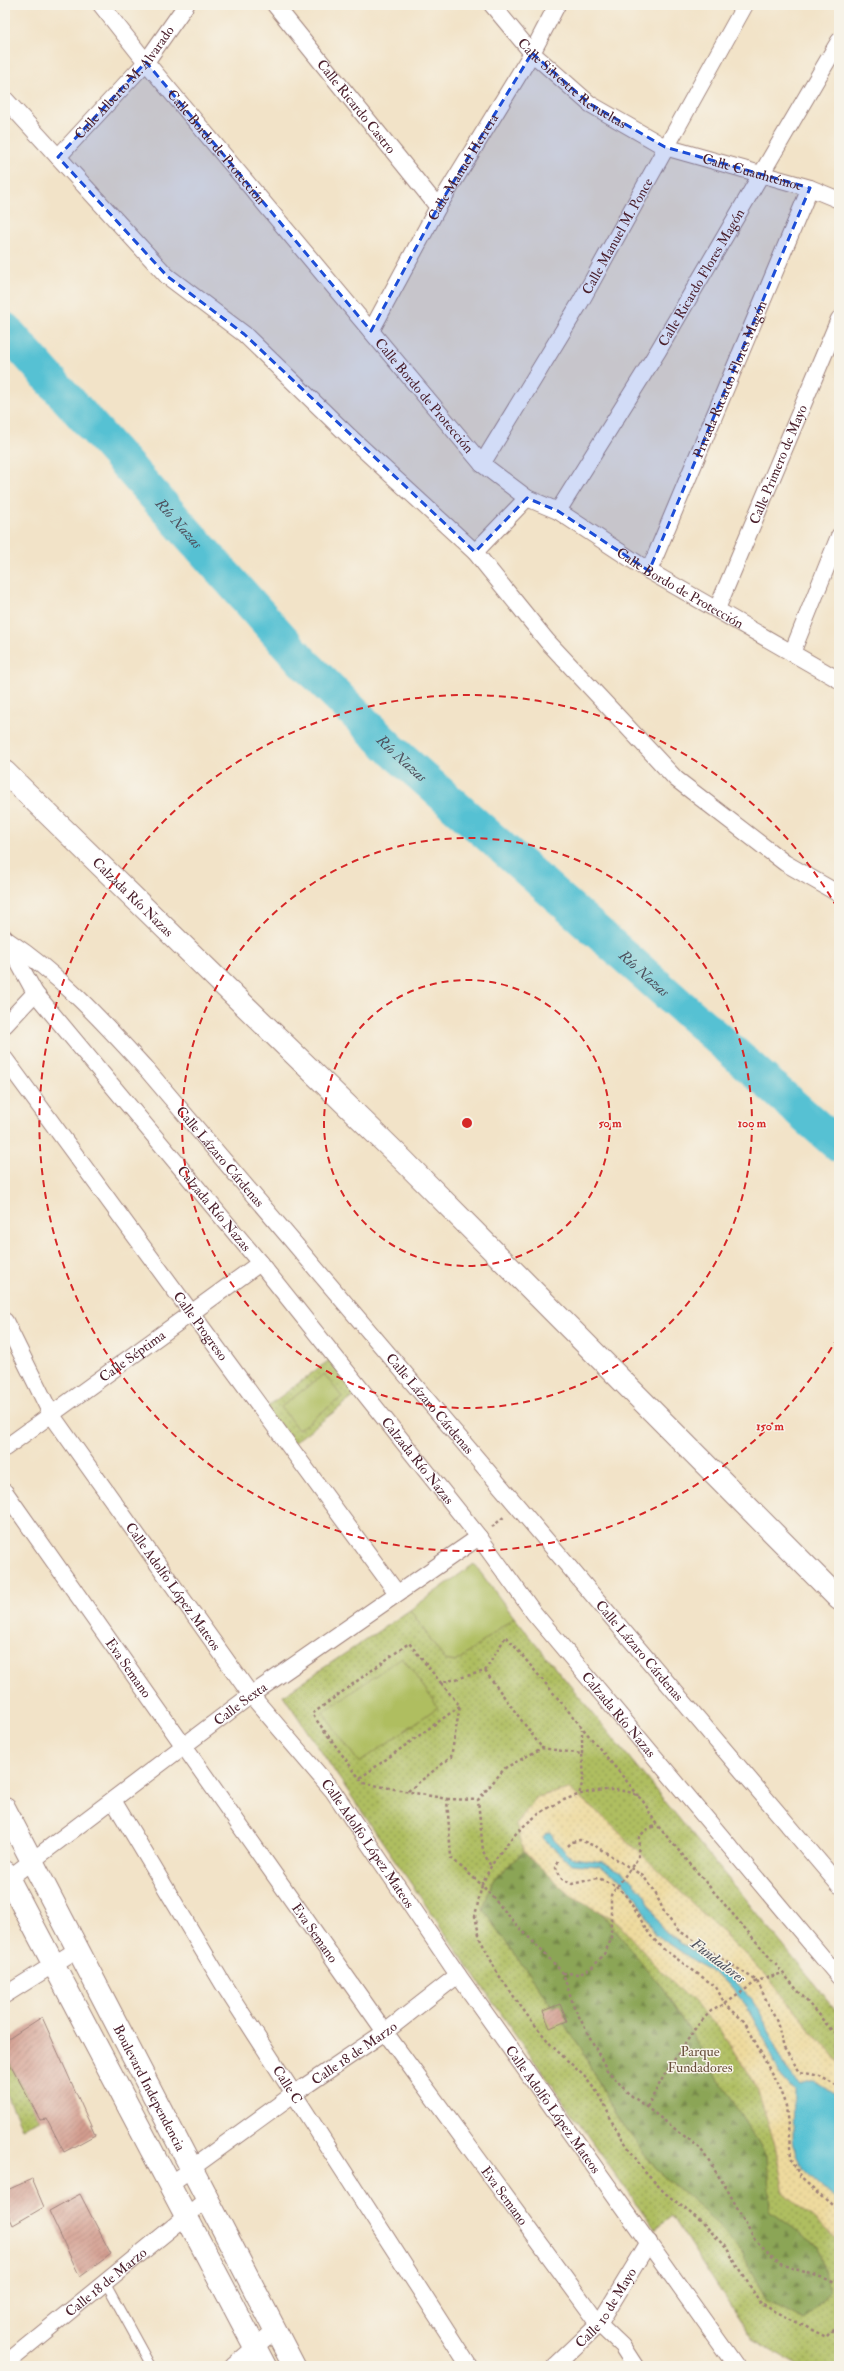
<svg xmlns="http://www.w3.org/2000/svg" width="844" height="2371" viewBox="0 0 844 2371" font-family="'IM FELL Double Pica',serif">
	<defs>
		<pattern id="grass-dots" width="8" height="8" patternUnits="userSpaceOnUse"><rect width="8" height="8" fill="#afbe61"/><path d="M2 2h.1M6 6h.1" fill="none" stroke="#909a50" stroke-width="1.8" stroke-linecap="round"/></pattern>
		<pattern id="forest-firs" width="22" height="20" patternUnits="userSpaceOnUse"><rect width="22" height="20" fill="#8ba557"/><path d="M5 1l3.5 6h-7zM16 11l3.5 6h-7z" fill="#748648"/></pattern>
		<pattern id="sand-dots" width="8" height="8" patternUnits="userSpaceOnUse"><rect width="8" height="8" fill="#eeda9e"/><path d="M2 2h.1M6 6h.1" fill="none" stroke="#cebb88" stroke-width="1.8" stroke-linecap="round"/></pattern>
		<pattern id="building-hatch" width="6" height="6" patternUnits="userSpaceOnUse"><rect width="6" height="6" fill="#d39d8f"/><path d="M-1 1l2-2M0 6l6-6M5 7l2-2" fill="none" stroke="#ad7f75"/></pattern>
	</defs>
	<rect width="100%" height="100%" fill="#f7f3e8"/>
	<filter id="ink" filterUnits="userSpaceOnUse"><feTurbulence type="fractalNoise" baseFrequency=".025" numOctaves="2"/><feDisplacementMap in="SourceGraphic" scale="8" xChannelSelector="R" yChannelSelector="G"/><feConvolveMatrix kernelMatrix="1 2 1 2 8 2 1 2 1" color-interpolation-filters="sRGB"/></filter>
	<filter id="wash" filterUnits="userSpaceOnUse"><feTurbulence type="fractalNoise" baseFrequency=".012" numOctaves="4" result="noise"/><feDisplacementMap in="SourceGraphic" scale="16" xChannelSelector="R" yChannelSelector="G"/><feGaussianBlur stdDeviation="0.9" result="paint"/><feColorMatrix in="noise" values="0 0 0 0 0 0 0 0 0 0 0 0 0 0 0 0 0 1.4 0 .05"/><feComposite in="paint" operator="in"/></filter>
	<g filter="url(#wash)">
		<rect width="100%" height="100%" fill="#f2e3c8"/>
		<path fill="url(#grass-dots)" stroke="#7c6e46" d="M332 1358 360 1392 292 1444 264 1409Z
			M410 1610 445 1660 456 1662 514 1617 839 2014V2366H799L752 2340 672 2216 655 2229C527 2054 404 1875 283 1695Z
			M5 2054 40 2120 22 2128 5 2090Z"/>
		<path fill="url(#forest-firs)" stroke="#6a6241" d="M523 1852 600 1911 662 1988 767 2156 770 2211 818 2246 830 2292 804 2320 766 2300 737 2246 710 2216 656 2169 616 2116 581 2048 483 1910 492 1881Z"/>
		<path fill="url(#sand-dots)" stroke="#9c7c64" d="M569 1789 601 1815 763 1972 839 2063V2241L784 2193 775 2145 757 2088 721 2030 650 1959 615 1920 574 1898 525 1853 516 1824 537 1797Z"/>
		<path fill="#afbe61" stroke="#7c6e46" d="M324 1374 342 1397 298 1430 281 1407Z
			M474 1564 514 1617 456 1662 445 1660 410 1610Z
			M402 1657 438 1707 359 1763 323 1712Z"/>
		<path fill="#57c1d3" stroke="#50707f" d="M551 1832 554 1840 573 1858 603 1862 624 1873 645 1895 662 1929 732 1978 753 2000 787 2070 799 2085 815 2081 839 2096V2203L803 2169 796 2155 793 2140 794 2091 780 2075 767 2044 745 2004 728 1984 655 1934 638 1899 619 1878 599 1866 571 1864 550 1845 546 1843 543 1837 546 1833Z"/>
		<g fill="none" stroke-linecap="round" stroke-linejoin="round">
			<path stroke="#57c1d3" stroke-width="34" id="s1" d="M5 329 303 662 393 751 839 1146"/>
		</g>
		<g id="blocks">
			<path fill="url(#building-hatch)" d="M560 2004 567 2021 550 2028 543 2011Z
				M42 2017 95 2135 64 2152 47 2119 40 2120 5 2054V2041Z
				M32 2179 44 2207 13 2225 5 2207V2191Z
				M80 2194 111 2254 80 2277 49 2211Z"/>
		</g>
	</g>
	<g filter="url(#ink)">
		<use href="#blocks" fill-opacity="0" stroke="#9e817a" stroke-width="1"/>
		<g fill="none" stroke-linecap="round" stroke-linejoin="round">
			<g stroke="#9e817a" stroke-width="10">
				<path id="lane" d="M106 2284 151 2366"/>
			</g>
			<g stroke="#9e817a" stroke-width="18">
				<g id="street">
					<path id="s2" d="M101 5 146 62 482 464 527 498 558 511 649 571 839 680"/>
					<path id="s3" d="M275 5 438 207"/>
					<path id="s4" d="M492 5 532 53 590 104 665 147 810 188 839 200"/>
					<path d="M5 99 167 276 244 334 351 438 475 552 547 641 676 779 785 863 839 894"/>
					<path id="s5" d="M58 157 146 62 186 5"/>
					<path id="s6" d="M371 331 438 207 532 53 557 5"/>
					<path id="s7" d="M482 464 580 303 745 5"/>
					<path id="s8" d="M558 511 658 351 839 41"/>
					<path d="M475 552 527 498"/>
					<path id="s9" d="M649 571 810 188"/>
					<path id="s10" d="M717 609 839 319"/>
					<path d="M792 653 839 536"/>
					<path id="s11" d="M5 938 35 993 260 1263 479 1537 534 1613 839 1977"/>
					<path id="s12" d="M7 940C62 976 104 1023 148 1071L839 1885"/>
					<path d="M5 1025 35 993"/>
					<path id="s13" d="M5 1059 397 1593"/>
					<path id="s14" d="M5 1321 51 1414 251 1695 333 1791 458 1975 736 2366"/>
					<path id="s15" d="M5 1448 260 1263"/>
					<path id="s16" d="M5 1492 385 2032 599 2324 622 2346 635 2366"/>
					<path id="s17" d="M113 1800 223 1984 469 2366"/>
					<path id="s18" d="M8 1879 251 1695 479 1537"/>
					<path d="M5 1995 78 1949"/>
					<path id="s19" d="M170 2184 295 2093 385 2032 458 1975"/>
					<path id="s20" d="M5 2364 206 2200"/>
					<path d="M233 2366 275 2330"/>
					<path id="s21" d="M555 2366 599 2324 649 2242"/>
				</g>
			</g>
			<g stroke="#9e817a" stroke-width="24">
				<g id="secondary">
					<path id="s22" d="M5 1809 294 2366"/>
					<path d="M5 1872 265 2366"/>
				</g>
			</g>
			<g stroke="#9e817a" stroke-width="24">
				<g id="primary">
					<path id="s23" d="M5 772 403 1160 839 1599"/>
				</g>
			</g>
			<path stroke="#9e817a" stroke-width="2.5" stroke-dasharray="3 3" stroke-linecap="butt" d="M492 1527 505 1516
				M485 1671 542 1748
				M582 1754V1729
				M360 1778 460 1706 441 1683
				M408 1791 451 1757 460 1706
				M639 1796 506 1636 485 1671 441 1683 409 1643 312 1714 363 1783 447 1799 451 1858 482 1885 475 1916 480 1939 498 1974 527 2015 552 2046 584 2076 601 2097 614 2126 644 2171 665 2193 703 2223 727 2249 761 2304 826 2337 839 2324
				M447 1799 478 1800
				M568 1846 572 1842 580 1840 597 1847 643 1876 654 1890 665 1914 678 1930 757 1981 777 2022 784 2048 800 2072 820 2076 839 2088
				M558 1861 556 1868 562 1879 572 1884 598 1878 617 1886 627 1897 650 1935 662 1948 716 1987 725 2004 745 2022 779 2088 786 2106 791 2157 800 2177 839 2211
				M490 1865 483 1851 478 1800 505 1768 542 1748 582 1754 584 1776 579 1795
				M563 1973 580 1974 594 1966 604 1954 611 1940V1895L638 1858 639 1837 646 1830 657 1825
				M839 2039 657 1825C651 1817 647 1804 639 1797 633 1791 618 1790 610 1790 553 1791 503 1834 482 1885L516 1924 563 1973 574 2007 607 2070 628 2093 700 2148 727 2189 755 2240 783 2265 839 2283
				M647 2107 666 2072 697 2026 711 2011 725 2004 757 1981 783 1973"/>
			<use href="#lane" stroke="#fff" stroke-width="8"/>
			<use href="#street" stroke="#fff" stroke-width="16"/>
			<use href="#secondary" stroke="#fff" stroke-width="22"/>
			<use href="#primary" stroke="#fff" stroke-width="22"/>
		</g>
	</g>
	<path fill="#1d4ed8" fill-opacity="0.2" stroke="#1d4ed8" stroke-width="3" stroke-dasharray="8 5" stroke-linejoin="round" d="M532 53 590 104 665 147 810 188 649 571 558 511 527 498 475 552 244 334 167 276 58 157 146 62 371 331 438 207Z"/>
	<g fill="none" stroke="#d62828" stroke-width="2" stroke-dasharray="7 5">
		<circle cx="467" cy="1123" r="143"/>
		<circle cx="467" cy="1123" r="285"/>
		<path d="M838 1337A428 428 0 1 1 838 909"/>
	</g>
	<g text-anchor="middle" dominant-baseline="central" stroke-width="3" stroke-linejoin="round" paint-order="stroke">
		<g font-size="14" fill="#4a1f2b" stroke="#f7f3e8">
			<text stroke="none"><textPath href="#s4" startOffset="113">Calle Silvestre Revueltas</textPath></text>
			<text stroke="none"><textPath href="#s5" startOffset="100">Calle Alberto M. Alvarado</textPath></text>
			<text stroke="none"><textPath href="#s3" startOffset="130">Calle Ricardo Castro</textPath></text>
			<text stroke="none"><textPath href="#s2" startOffset="183">Calle Bordo de Protección</textPath></text>
			<text stroke="none"><textPath href="#s6" startOffset="188">Calle Manuel Herrera</textPath></text>
			<text stroke="none"><textPath href="#s4" startOffset="317">Calle Cuauhtémoc</textPath></text>
			<text stroke="none"><textPath href="#s7" startOffset="265">Calle Manuel M. Ponce</textPath></text>
			<text stroke="none"><textPath href="#s8" startOffset="274">Calle Ricardo Flores Magón</textPath></text>
			<text stroke="none"><textPath href="#s9" startOffset="208">Privada Ricardo Flores Magón</textPath></text>
			<text stroke="none"><textPath href="#s2" startOffset="507">Calle Bordo de Protección</textPath></text>
			<text stroke="none"><textPath href="#s10" startOffset="157">Calle Primero de Mayo</textPath></text>
			<text stroke="none"><textPath href="#s2" startOffset="831">Calle Bordo de Protección</textPath></text>
			<text stroke="none"><textPath href="#s23" startOffset="179">Calzada Río Nazas</textPath></text>
			<text stroke="none"><textPath href="#s12" startOffset="305">Calle Lázaro Cárdenas</textPath></text>
			<text stroke="none"><textPath href="#s11" startOffset="343">Calzada Río Nazas</textPath></text>
			<text stroke="none"><textPath href="#s13" startOffset="331">Calle Progreso</textPath></text>
			<text stroke="none"><textPath href="#s15" startOffset="157">Calle Séptima</textPath></text>
			<text stroke="none"><textPath href="#s12" startOffset="629">Calle Lázaro Cárdenas</textPath></text>
			<text stroke="none"><textPath href="#s11" startOffset="667">Calzada Río Nazas</textPath></text>
			<text stroke="none"><textPath href="#s14" startOffset="315">Calle Adolfo López Mateos</textPath></text>
			<text stroke="none"><textPath href="#s12" startOffset="953">Calle Lázaro Cárdenas</textPath></text>
			<text stroke="none"><textPath href="#s16" startOffset="215">Eva Semano</textPath></text>
			<text stroke="none"><textPath href="#s18" startOffset="291">Calle Sexta</textPath></text>
			<text stroke="none"><textPath href="#s11" startOffset="991">Calzada Río Nazas</textPath></text>
			<text stroke="none"><textPath href="#s14" startOffset="638">Calle Adolfo López Mateos</textPath></text>
			<text stroke="none"><textPath href="#s16" startOffset="539">Eva Semano</textPath></text>
			<text stroke="none"><textPath href="#s19" startOffset="226">Calle 18 de Marzo</textPath></text>
			<text stroke="none"><textPath href="#s17" startOffset="334">Calle C</textPath></text>
			<text stroke="none"><textPath href="#s22" startOffset="314">Boulevard Independencia</textPath></text>
			<text stroke="none"><textPath href="#s14" startOffset="962">Calle Adolfo López Mateos</textPath></text>
			<text stroke="none"><textPath href="#s16" startOffset="863">Eva Semano</textPath></text>
			<text stroke="none"><textPath href="#s20" startOffset="130">Calle 18 de Marzo</textPath></text>
			<text stroke="none"><textPath href="#s21" startOffset="78">Calle 10 de Mayo</textPath></text>
		</g>
		<g font-size="14" fill="#684f3b" stroke="#f7f3e8">
			<text x="700" y="2051">Parque<tspan x="700" dy="16">Fundadores</tspan></text>
		</g>
		<g font-size="15" font-style="italic" fill="#4e505d" stroke="#f7f3e8">
			<text stroke="none"><textPath href="#s1" startOffset="261">Río Nazas</textPath></text>
			<text stroke="none"><textPath href="#s1" startOffset="585">Río Nazas</textPath></text>
			<text stroke="none"><textPath href="#s1" startOffset="909">Río Nazas</textPath></text>
			<text transform="translate(718 1961) rotate(37)">Fundadores</text>
		</g>
	</g>
	<circle cx="467" cy="1123" r="6" fill="#d62828" stroke="#f7f3e8" stroke-width="2"/>
	<g font-size="12" text-anchor="middle" font-weight="bold" fill="#d62828" stroke="#f7f3e8" stroke-width="3" stroke-linejoin="round" paint-order="stroke">
		<text x="610" y="1127">50 m</text>
		<text x="752" y="1127">100 m</text>
		<text x="770" y="1430">150 m</text>
	</g>
	<rect width="844" height="2371" fill="none" stroke="#f7f3e8" stroke-width="20"/>
</svg>
